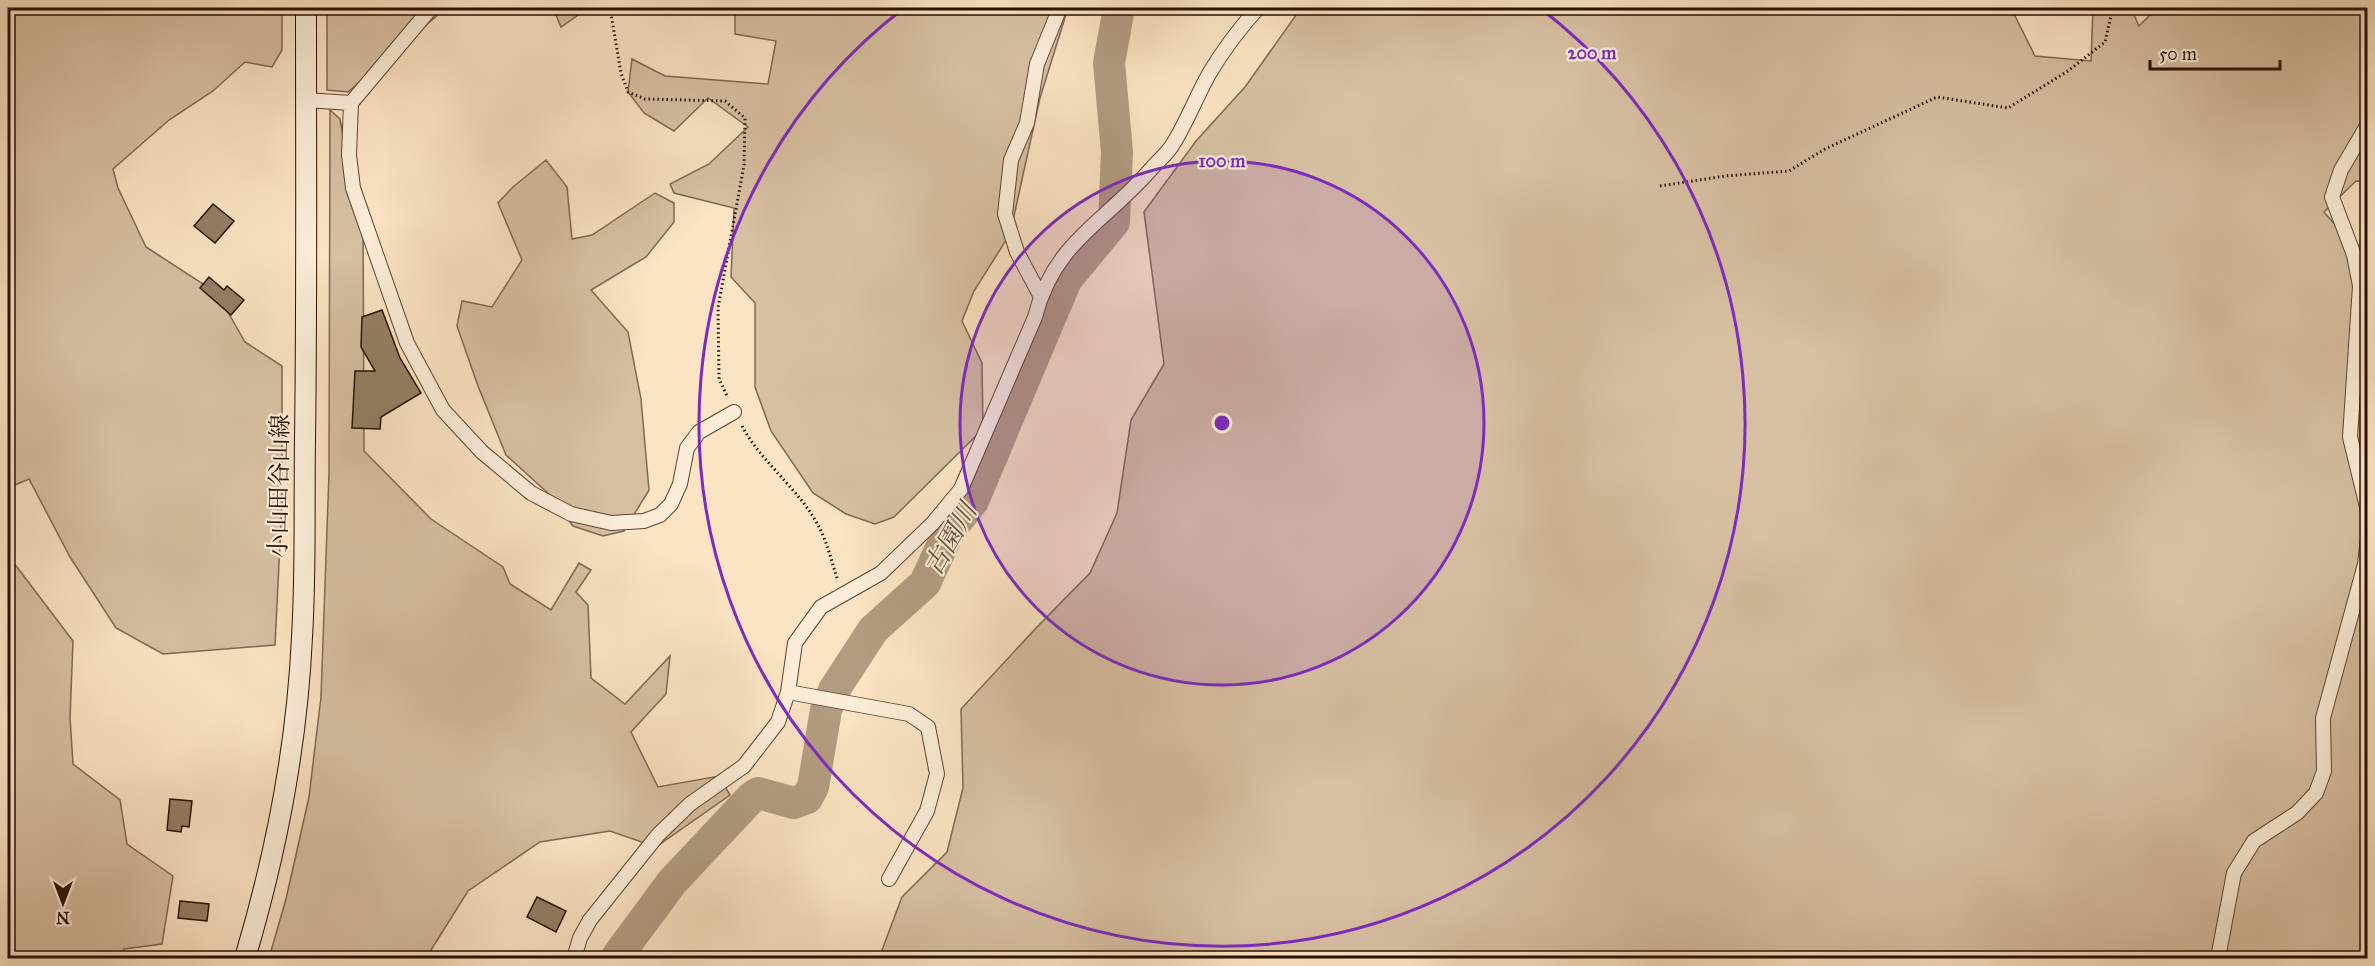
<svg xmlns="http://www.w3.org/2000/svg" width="2375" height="966" viewBox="0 0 2375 966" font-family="'IM FELL Great Primer','Noto Serif JP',serif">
	<rect width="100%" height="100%" fill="#fbe3c3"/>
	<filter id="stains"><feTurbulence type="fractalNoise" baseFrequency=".00333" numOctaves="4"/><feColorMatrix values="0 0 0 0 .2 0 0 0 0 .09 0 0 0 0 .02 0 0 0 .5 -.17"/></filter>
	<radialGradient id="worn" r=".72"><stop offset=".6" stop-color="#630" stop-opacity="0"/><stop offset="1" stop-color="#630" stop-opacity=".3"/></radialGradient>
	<path fill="#d7bfa2" stroke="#7f6851" stroke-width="1.5" d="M8 8H282V50L272 67 245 62 213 91 169 120 113 169 118 188 146 247 217 293 245 342 282 366V503L275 645 163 654 116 628 70 557 29 479 8 488Z
		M327 8H446L348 92 327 90Z
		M553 8H588L561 27Z
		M735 8H1068L1040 98 1010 234 974 291 962 321 982 363 983 429 894 517 875 524 846 514 813 493 771 431 755 387V303L731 277 734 208 674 193 670 184 709 164 748 127 708 98 674 131 644 113 628 92 632 59 665 76 768 84 776 41 735 34Z
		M1301 8H2011L2035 56 2091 61 2093 8H2131L2139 26 2157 8H2367V182L2356 181 2324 212 2359 252 2367 290V399L2353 417 2367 415V958H879L902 897 947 852 963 788 961 709 1037 627 1090 573 1117 513 1131 420 1164 364 1144 212 1196 141 1245 87Z
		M330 110 340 119 350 175 363 209 364 451 431 519 503 567 510 584 551 610 579 563 591 570 576 592 588 605 591 678 625 704 670 656 666 694 631 732 658 787 719 776 730 795 656 847 610 831 540 842 468 891 426 958H269L286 899 309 797 321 697 329 473Z
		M546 160 567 187 572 239 592 235 655 193 674 203V222L646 257 591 290 628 332 641 399 649 490 624 531 603 536 573 526 551 496 506 455 478 386 457 326 462 301 492 307 522 260 498 203 513 187Z
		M8 558 17 567 73 641 70 718 73 764 120 800 127 844 173 876 162 944 124 949 117 958H8Z"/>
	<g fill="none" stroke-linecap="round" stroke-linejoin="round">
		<path stroke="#b39b81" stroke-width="32" d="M616 958 672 882 752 797 758 793 794 803 807 798 813 787 826 710 834 690 873 630 925 583 949 531 973 501 1066 280 1114 222 1117 152 1109 63 1119 8"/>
	</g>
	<path fill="#957e65" stroke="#271000" stroke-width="1.5" d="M213 204 234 221 215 243 194 226Z
		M209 277 224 290 227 286 244 300 231 315 200 288Z
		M382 310 400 358 421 393 381 417 380 429 352 428 355 371H375L361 347 362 317Z
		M170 799 192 801 189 827 182 826 181 832 167 830Z
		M537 897 566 911 556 932 527 917Z
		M180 901 209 904 207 921 178 918Z"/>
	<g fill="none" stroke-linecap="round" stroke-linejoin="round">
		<g stroke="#5c4531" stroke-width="16">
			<path id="minor" d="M306 100 351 103 349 155 353 188 407 343 443 410 482 452 531 493 571 514 611 523 644 521 660 515 671 504 680 484 687 448 699 432 734 412
				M351 103 431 8
				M2368 124 2341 170 2332 197 2354 255 2360 286 2350 437 2368 511
				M1040 295 1017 252 1005 214 1011 160 1027 123 1037 64 1057 15 1056 8
				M788 692 909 714 928 727 937 774 927 811 889 879
				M574 958 580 938 590 920 658 835 690 804 744 766 778 722 788 692 795 643 821 607 881 573 933 523 961 489 1035 317C1054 241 1106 222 1152 168 1159 160 1168 153 1173 144 1187 122 1196 97 1209 74 1223 50 1240 28 1258 8
				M2218 958 2234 873 2254 841 2297 813 2316 793 2324 771 2323 718 2365 564 2368 539"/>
		</g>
		<g stroke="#271000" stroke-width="22">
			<path id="secondary" d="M245 958C276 854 297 746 302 637 306 572 304 506 305 440 307 296 306 152 306 8"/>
		</g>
		<path stroke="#271000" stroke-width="3" stroke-dasharray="1.5 3" stroke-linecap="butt" d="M610 8 621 73 628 92 645 99 725 101 745 118 744 165 718 308 719 379 728 398
			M1660 186 1725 176 1789 171 1825 149 1937 97 2008 108 2068 71 2105 42 2111 16 2110 8
			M742 426C761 462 798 488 818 525 827 541 832 563 838 581"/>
		<use href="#minor" stroke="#fcedd8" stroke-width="14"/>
		<use href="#secondary" stroke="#fcedd8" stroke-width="20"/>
	</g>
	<circle cx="1222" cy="423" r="262" fill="#7b2cbf" fill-opacity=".12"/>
	<g fill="none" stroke="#7b2cbf" stroke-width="3">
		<circle cx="1222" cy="423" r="262"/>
		<path d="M1540 8A523 523 0 1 1 904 8"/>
	</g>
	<g text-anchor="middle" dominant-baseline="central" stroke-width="4.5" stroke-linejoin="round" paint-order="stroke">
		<g font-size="24" fill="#271000" stroke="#fcedd8">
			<text transform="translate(279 486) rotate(-89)">小山田谷山線</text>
		</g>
		<g font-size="26" font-style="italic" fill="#664f3a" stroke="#fcedd8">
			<text transform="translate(950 539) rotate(-60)">古園川</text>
		</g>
	</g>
	<circle cx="1222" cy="423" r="9" fill="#7b2cbf" stroke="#fcedd8" stroke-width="3"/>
	<g font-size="18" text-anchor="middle" font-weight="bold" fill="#7b2cbf" stroke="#fcedd8" stroke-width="4.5" stroke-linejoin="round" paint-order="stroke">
		<text x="1592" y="59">200 m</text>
		<text x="1222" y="167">100 m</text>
	</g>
	<rect width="2375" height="966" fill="none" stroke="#fbe3c3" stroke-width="30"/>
	<rect x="9" y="9" width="2357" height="948" fill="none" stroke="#271000" stroke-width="3"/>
	<rect x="15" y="15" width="2345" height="936" fill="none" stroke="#271000" stroke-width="1.5"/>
	<g transform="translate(63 903) rotate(180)" stroke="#fcedd8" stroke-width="4.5" paint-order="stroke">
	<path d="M0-4.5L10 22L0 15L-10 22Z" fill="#271000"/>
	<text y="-9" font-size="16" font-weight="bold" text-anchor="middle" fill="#271000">N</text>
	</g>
	<path d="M2150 60v9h130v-9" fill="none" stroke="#271000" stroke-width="3"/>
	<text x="2159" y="60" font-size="18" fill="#271000" stroke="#fcedd8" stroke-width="4.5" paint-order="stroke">50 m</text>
	<rect width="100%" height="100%" filter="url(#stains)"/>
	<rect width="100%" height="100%" fill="url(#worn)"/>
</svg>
